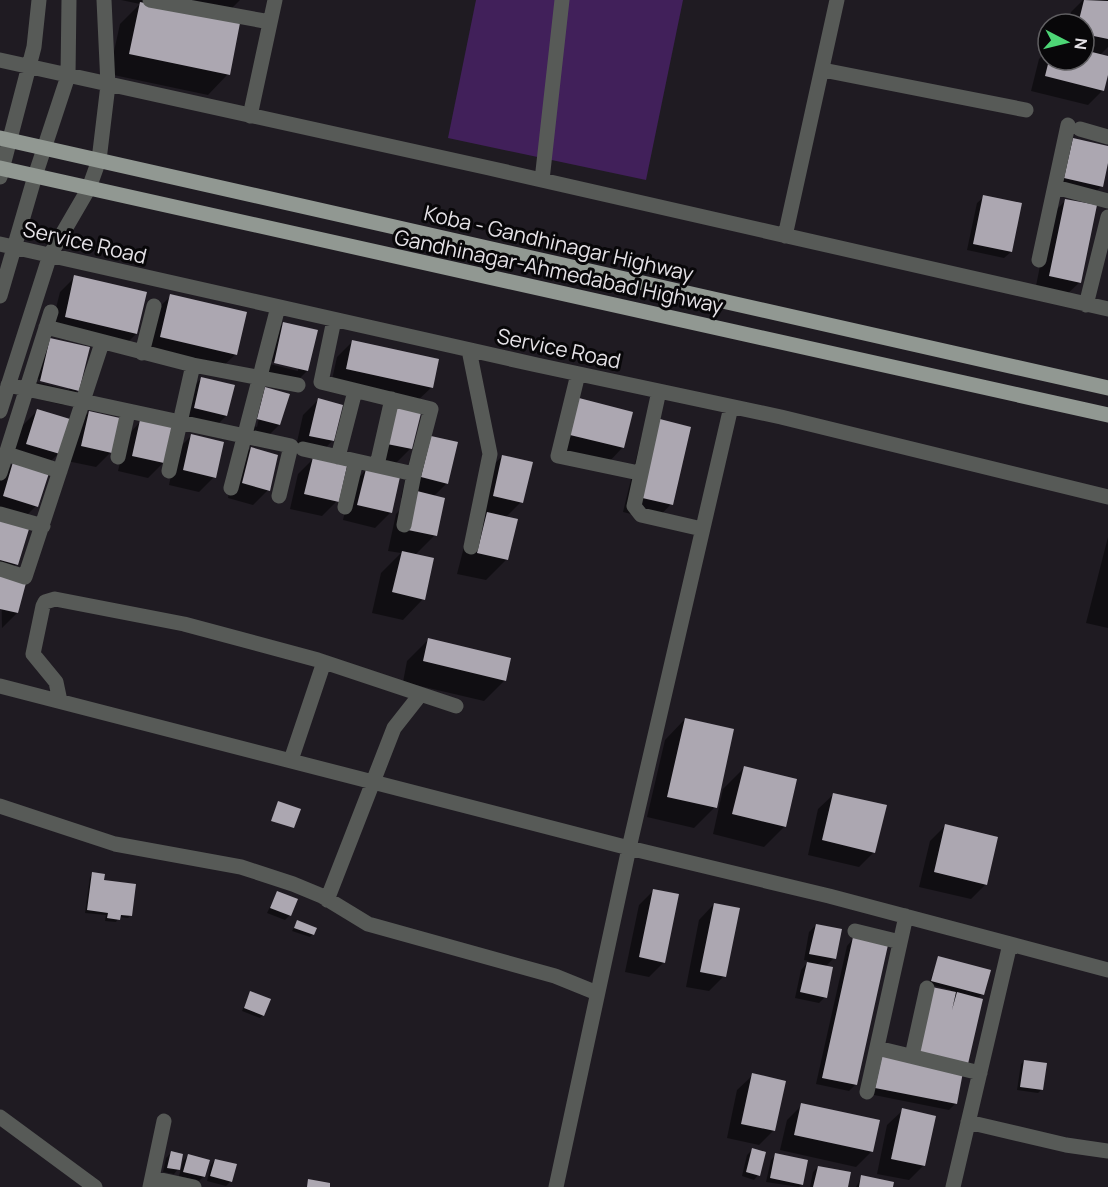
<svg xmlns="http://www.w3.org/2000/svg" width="1108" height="1187" viewBox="0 0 1108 1187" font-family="Manrope,sans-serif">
	<rect width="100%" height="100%" fill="#1f1b22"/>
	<path fill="#41205a" d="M476 0H683L646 180 448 138Z"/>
	<path fill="#0007" fill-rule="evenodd" d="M121 0H162L228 74 208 95 109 74 120 24 140 4Z
		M192 0H240L225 15 191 8Z
		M1083 0H1108V47L1100 55 1108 57V69L1103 90 1088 105 1031 91 1039 59 1048 50V60H1084V24H1068L1071 12Z
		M1073 140 1108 148 1102 186 1091 196 1055 188 1063 150Z
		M984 197 1011 252 1004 258 967 250 977 203Z
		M1065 201 1080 282 1064 297 1035 291 1050 216Z
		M75 277 136 334 121 349 50 332 60 292Z
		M171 296 236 354 220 369 146 352 155 311Z
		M284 323 307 371 292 386 259 378 269 338ZM267 360 298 368V371L266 363Z
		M51 339 88 348 78 390 63 405 26 396 35 354ZM33 378 69 387V390L32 381Z
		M352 342 432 387 416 402 331 384 337 357Z
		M201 379 226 416 211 431 179 423 186 394Z
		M265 389 279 425 264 440 243 434 250 404ZM259 405H262L257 427 254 426Z
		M318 400 333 440 318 456 295 451 303 415Z
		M579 400 623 447 608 463 556 450Z
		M37 411 58 454 43 469 12 459 22 426Z
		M89 412 111 452 96 467 67 461 74 428Z
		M657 420 671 504 656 520 623 512 642 435Z
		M141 421 163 463 148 478 118 471 126 437Z
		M381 423 411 448 396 463 373 459Z
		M191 436 214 477 199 492 169 485 176 451Z
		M431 437 447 483 433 497 435 535 415 555 423 599 403 620 372 613 381 573 401 553 388 551 396 514 410 500 401 498 410 458Z
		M251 448 268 490 253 505 228 498 236 463Z
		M502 456 521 502 505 518 507 559 486 580 457 574 482 477Z
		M313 459 337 501 322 516 290 509 298 474Z
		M14 463 36 506 21 521 0 515V477Z
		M366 470 398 478 390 513 375 528 343 520 351 486Z
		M0 522 16 564 3 578 17 613 2 628Z
		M1108 537V628L1086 623Z
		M428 640 505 680 484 701 403 682 407 661Z
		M685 719 715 807 694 828 647 817 665 740Z
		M744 768 785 826 764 847 713 834 723 789Z
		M834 794 874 852 859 867 808 855 818 809Z
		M945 826 986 884 971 899 919 887 930 841Z
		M92 874 131 915 128 918 119 917 116 922 105 921 106 915 85 913 90 877Z
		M654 890 664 962 649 977 625 972 639 905Z
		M277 893 290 915 285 920 267 913Z
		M714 904 724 976 709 991 686 987 699 920Z
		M298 922 313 934 310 937 292 931Z
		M816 925 834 958 825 967V997L819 1003 795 998 801 970 809 961 804 960 809 932Z
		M853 939 855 1085 849 1091 816 1084 847 946Z
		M938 958 982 994 915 1055 951 990 929 984Z
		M250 993 263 1015 260 1018 242 1011Z
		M1024 1061 1041 1090 1038 1093 1017 1090 1021 1064Z
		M875 1064 956 1103 949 1110 869 1094Z
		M753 1075 774 1130 759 1145 727 1138 737 1090Z
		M802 1105 878 1122 871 1152 856 1167 780 1150 787 1120Z
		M903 1110 924 1165 909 1180 877 1174 887 1125Z
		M752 1150 758 1175 754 1180 742 1176 747 1155Z
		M171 1153 178 1169 174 1174 163 1172 166 1158Z
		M776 1155 802 1184 799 1187 766 1182 771 1160Z
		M188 1156 204 1176 199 1181 179 1176 183 1161Z
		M215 1160 231 1181 226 1186 207 1181 211 1165Z
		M818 1167 846 1187H810L813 1172Z
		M862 1177 892 1187H856Z"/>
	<path fill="#aca7b1" d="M1084 0 1108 1V39L1084 34V24H1078Z
		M140 2 240 23 230 75 129 54Z
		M1084 50 1108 56V75L1104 91 1045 76 1049 60H1084Z
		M1073 138 1108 146V163L1103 187 1064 178Z
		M983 195 1022 203 1012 252 973 244Z
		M1065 199 1097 205 1081 283 1049 276Z
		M74 275 147 292 137 334 65 317Z
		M170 294 247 312 237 355 160 337Z
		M283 322 318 330 308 371 274 363Z
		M50 338 90 347 79 391 40 381Z
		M352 340 439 359 433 388 346 369Z
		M201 377 235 385 227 416 194 408Z
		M265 387 290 394 280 425 257 419Z
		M318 398 343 405 334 441 309 436Z
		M579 398 633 412 624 448 570 435Z
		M396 406 421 413 412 449 387 444Z
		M37 409 70 419 60 454 26 444Z
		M89 411 120 418 112 453 81 446Z
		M656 418 691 427 673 505 638 497Z
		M140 420 173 427 164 463 132 456Z
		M191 434 224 442 216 478 183 470Z
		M431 436 458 442 448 484 421 477Z
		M251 447 278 455 270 491 242 483Z
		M502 455 533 462 523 503 493 496Z
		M313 457 347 466 339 502 304 494Z
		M13 462 49 473 38 507 3 496Z
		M366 469 400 477 392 513 357 505Z
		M417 491 445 498 437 536 408 530Z
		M487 512 518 519 508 560 477 553Z
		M0 520 29 529 18 565 0 560Z
		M402 551 434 558 425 600 392 592Z
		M0 576 26 583 18 613 0 609Z
		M428 638 511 658 506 681 423 661Z
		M685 718 734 729 717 808 667 797Z
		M744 766 797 779 786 827 732 814Z
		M833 793 887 805 875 853 822 840Z
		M278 801 301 809 294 828 271 821Z
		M945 824 998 837 987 885 934 872Z
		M92 872 105 874 104 880 136 884 132 916 121 915 120 920 107 918 108 913 87 910Z
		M653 889 679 894 665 963 639 957Z
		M277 891 298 899 291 916 270 908Z
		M714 903 740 908 726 977 700 972Z
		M297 920 317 928 314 935 294 928Z
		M816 924 842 929 836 959 809 954Z
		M853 937 888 945 857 1085 822 1078Z
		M938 956 991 970 984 995 931 981Z
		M807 962 833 967 827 998 800 992Z
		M932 987 956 992 952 1010 957 992 983 999 968 1064 917 1052Z
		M250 991 271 999 264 1016 244 1008Z
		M882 1056 963 1072 957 1104 875 1088Z
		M1024 1060 1047 1063 1043 1090 1020 1087Z
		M752 1073 786 1081 775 1131 741 1124Z
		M801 1103 880 1120 873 1152 794 1135Z
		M902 1108 936 1116 925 1166 891 1159Z
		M752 1148 766 1152 760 1176 746 1172Z
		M171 1151 183 1154 180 1170 167 1168Z
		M775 1153 808 1160 803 1185 770 1178Z
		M188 1154 210 1160 205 1177 183 1172Z
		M215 1159 237 1164 232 1182 210 1176Z
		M818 1166 851 1172 848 1187H813Z
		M861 1175 894 1182 893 1187H859Z
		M308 1179 330 1183V1187H307Z"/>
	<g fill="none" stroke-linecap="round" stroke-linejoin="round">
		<path stroke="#575a57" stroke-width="15" d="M150 0 270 22
			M0 60 489 168 1108 309
			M823 70 1026 110
			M250 116 275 0
			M1080 129 1108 137
			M0 177 34 47 39 0
			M542 180 562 0
			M1055 187 1108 201
			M785 236 837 0
			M0 244 537 365 781 417 1108 497
			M1039 260 1068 125
			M0 296 35 176 68 76 69 0
			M1086 305 1108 217
			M46 327 193 365 298 385
			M469 350 490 454 471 547
			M142 353 154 306
			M578 374 558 456 639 473
			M8 385 291 446 279 496
			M659 391 634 506 641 515 702 529
			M0 411 50 255 89 188 99 160 108 85 104 0
			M303 449 414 474 431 409 321 382 334 320
			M7 454 60 471
			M118 457 128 412
			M338 457 355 391
			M377 465 392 399
			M169 471 193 365
			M0 473 51 312
			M231 488 278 307
			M345 507 356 461
			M0 514 43 526
			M404 525 414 474
			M0 569 25 577 102 343
			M0 686 629 848 829 896 1108 970
			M60 701 56 682 33 654 43 606 45 602 55 599 184 624 318 660 456 706
			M291 760 324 662
			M0 806 115 844 241 867 293 884 322 896 368 924 555 976 597 993
			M327 900 394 728 420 695
			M855 931 900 942
			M877 1048 980 1073
			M912 1056 927 988
			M867 1092 906 916
			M0 1117 95 1187
			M968 1122 1066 1145 1108 1151
			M152 1178 194 1187
			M150 1187 164 1121
			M556 1187 629 848 731 407
			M953 1187 1010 944"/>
		<path stroke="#919892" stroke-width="15" d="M0 138 1108 388
			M0 168 1108 415"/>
	</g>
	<g text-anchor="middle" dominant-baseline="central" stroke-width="6" stroke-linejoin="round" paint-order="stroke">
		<g font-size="21" fill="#e5e2e7" stroke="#080709">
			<text transform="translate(85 242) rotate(13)">Service Road</text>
			<text transform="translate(559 243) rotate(13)">Koba - Gandhinagar Highway</text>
			<text transform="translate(559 271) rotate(12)">Gandhinagar-Ahmedabad Highway</text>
			<text transform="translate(559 348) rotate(12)">Service Road</text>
		</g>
	</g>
	<g transform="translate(1066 42) rotate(97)"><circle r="28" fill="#080709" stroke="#605f62" stroke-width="1.5"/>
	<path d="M0-4.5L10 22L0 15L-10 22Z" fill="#4dd676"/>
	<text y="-9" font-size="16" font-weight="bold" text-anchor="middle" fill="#e5e2e7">N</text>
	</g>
</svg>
